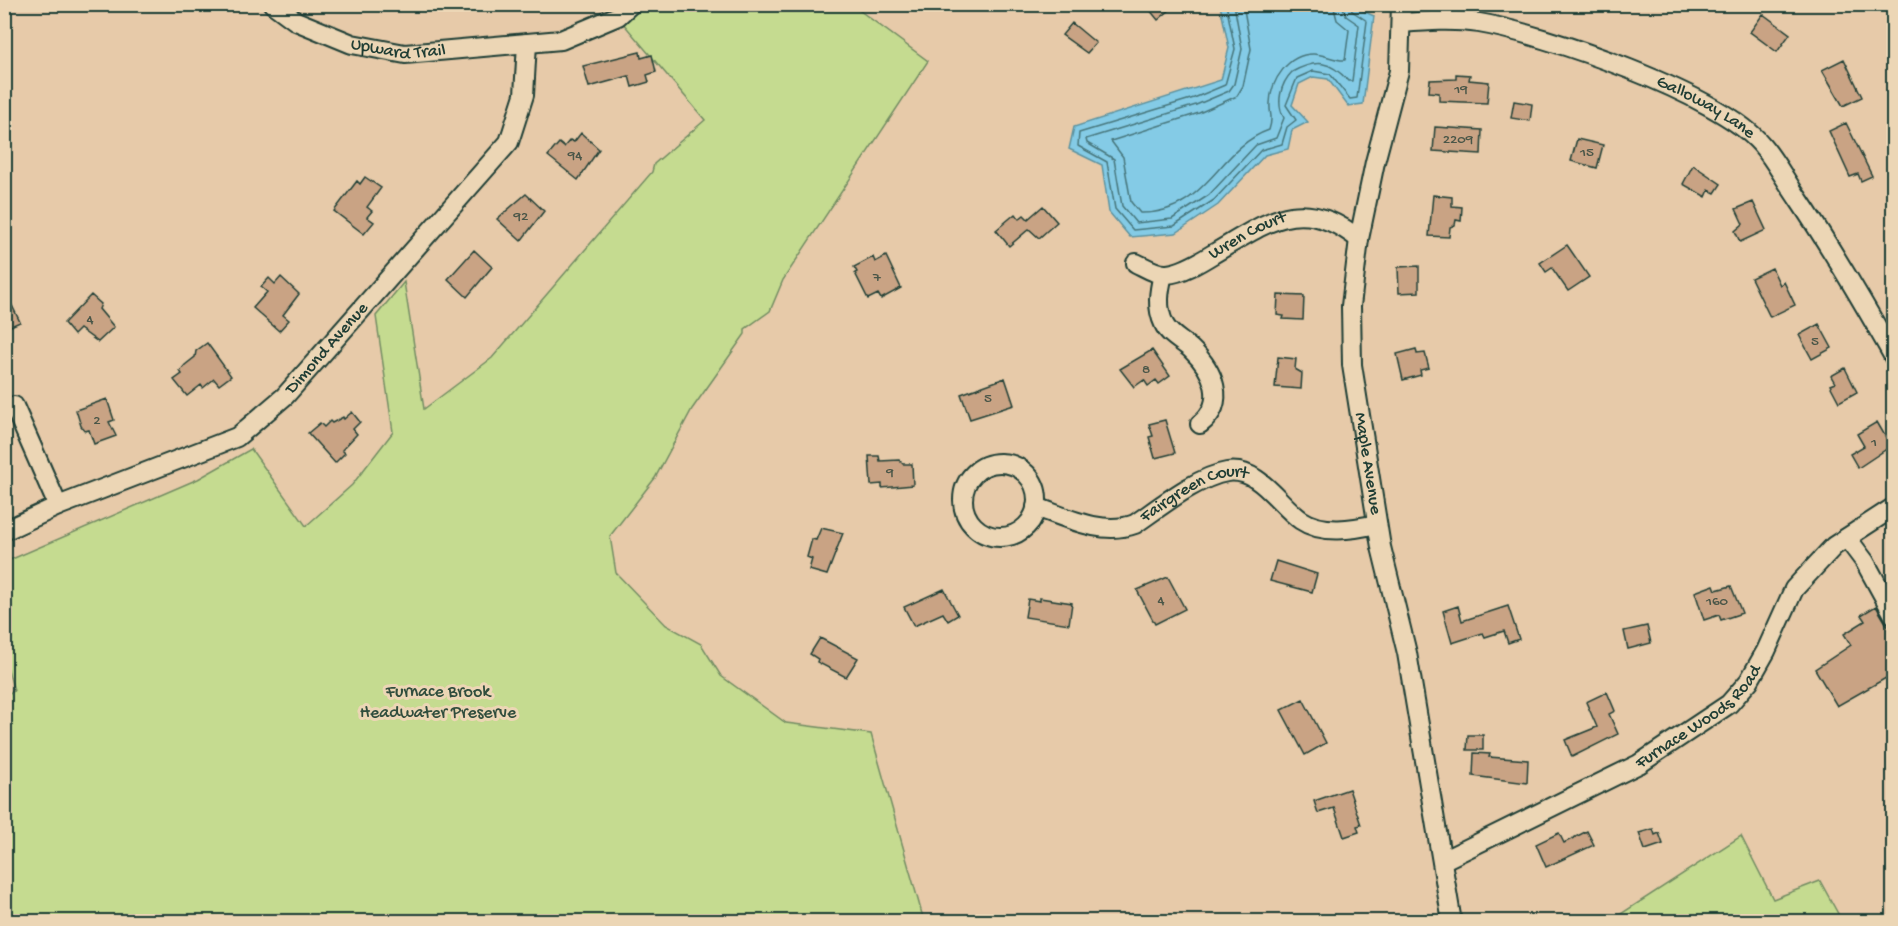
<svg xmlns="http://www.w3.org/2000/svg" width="1898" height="926" viewBox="0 0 1898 926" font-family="'Gochi Hand',sans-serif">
	<rect width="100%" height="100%" fill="#e7caa9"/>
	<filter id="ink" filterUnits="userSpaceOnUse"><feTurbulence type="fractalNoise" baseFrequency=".0167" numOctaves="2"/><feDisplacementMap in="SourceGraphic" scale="12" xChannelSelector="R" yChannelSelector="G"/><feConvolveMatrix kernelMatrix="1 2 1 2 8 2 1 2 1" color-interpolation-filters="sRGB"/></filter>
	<g filter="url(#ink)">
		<path fill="#c5db90" stroke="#728c62" stroke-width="1.5" d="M649 5H852L928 61 783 280 770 311 745 329V334L692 409 655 478 610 536 616 573 666 625 701 644 721 676 786 723 871 734 924 921H5L4 695 14 691 5 659V562L198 479 251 449 306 526 352 485 393 432 376 316 404 282 424 409 492 358 652 172 654 164 705 120 622 22Z
			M1741 836 1773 899 1820 881 1842 921H1610Z"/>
		<path fill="#84cbe6" stroke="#5c929f" stroke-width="1.5" d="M1220 5H1350L1374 16 1363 104 1348 106 1328 79 1313 77 1299 84 1292 105 1308 122 1292 130 1288 149 1265 155 1218 205 1176 233 1130 237 1109 212 1102 165 1069 149 1074 127 1221 80 1229 48Z"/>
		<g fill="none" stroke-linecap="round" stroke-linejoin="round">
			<path stroke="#47767b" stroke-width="1.5" d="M1226 4 1235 49 1225 85 1194 98 1079 133 1078 146 1107 162 1115 209 1133 230 1174 226 1214 200 1261 150 1282 144 1287 127 1296 120 1286 105 1297 78 1313 71 1330 74 1350 99 1357 98 1367 21 1352 11 1350 4
				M1234 4 1242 49 1234 84 1229 91 1196 105 1086 139 1087 143 1114 159 1122 206 1136 223 1172 219 1209 195 1256 145 1276 138 1284 118C1276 104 1280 84 1292 72 1316 59 1330 60 1348 81H1352L1359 25 1346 16 1342 4
				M1243 4 1251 49 1243 86 1237 96 1199 113 1111 141 1123 157 1131 202 1140 213C1207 214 1217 148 1269 130 1274 115 1269 116 1270 103 1271 80 1288 54 1313 54 1324 54 1336 61 1345 60L1349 30 1337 20 1333 4"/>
		</g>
		<path fill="#c9a384" stroke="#1f3d34" stroke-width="1.5" d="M1145 4H1177L1158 20Z
			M1763 14 1790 34 1777 52 1750 32Z
			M1072 23 1096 43 1087 53 1062 35Z
			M640 52 641 58 652 55 656 72 647 75 649 82 632 87 629 76 589 87 583 66Z
			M1844 59 1862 97 1843 106 1822 70Z
			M1456 74 1470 75 1469 80 1489 82 1487 103 1439 101V93L1429 92 1430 80 1456 79Z
			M1514 101 1532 104 1530 121 1511 118Z
			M1846 123 1872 176 1861 181 1858 174 1850 177 1829 131Z
			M1435 127 1482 130 1481 154 1433 151Z
			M581 133 599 149 578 180 548 156 559 143 564 147 570 140 574 142Z
			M1577 139 1603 145 1597 168 1571 161Z
			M1693 165 1721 184 1715 193 1709 190 1706 197 1683 184Z
			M365 177 381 188 367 207 372 211 367 217 374 222 364 234 334 211 357 181 360 184Z
			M526 194 544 211 521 241 497 219Z
			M1433 195 1452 197V206L1462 207 1461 221 1456 220 1455 225 1450 227 1449 237 1429 236Z
			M1753 202 1766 230 1740 242 1735 231 1743 224 1736 209Z
			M1043 206 1057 222 1039 238 1029 229 1009 246 996 230 1015 214 1019 219 1024 215 1028 219Z
			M1567 245 1589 277 1568 291 1552 268 1546 272 1540 263Z
			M474 250 492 267 467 297 448 279Z
			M886 256 901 288 881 299 878 294 868 299 855 273 857 272 854 267 873 257 875 262Z
			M1419 266V292L1399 293 1398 267Z
			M1772 268 1780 285 1784 282 1795 305 1770 317 1751 278Z
			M281 277 299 294 283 315 289 320 279 331 253 308 267 292 261 287 269 278 275 284Z
			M4 289 20 322 4 329Z
			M91 295 101 304 99 309 114 327 98 342 80 329 74 335 64 323Z
			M1278 295 1304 296 1303 320 1283 319 1284 316 1277 315Z
			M1819 324 1832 348 1812 359 1799 335Z
			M207 343 231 376 219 385 214 379 203 388 201 385 187 396 174 380 182 374 180 371 185 365 195 357 196 351Z
			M1416 349 1417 354 1425 353 1429 368 1420 370 1421 375 1403 380 1397 354Z
			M1152 350 1170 376 1159 384 1156 380 1148 386 1144 380 1134 387 1120 369Z
			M1278 357 1296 359 1295 369 1302 373 1301 389 1275 387Z
			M1845 368 1857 392 1839 402 1830 385 1835 383 1831 376Z
			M1005 378 1014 405 970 419 961 394Z
			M107 399 114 420 109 422 116 436 94 444 89 430 85 431 81 426 76 410Z
			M352 412 360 422 353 429 357 434 342 450 345 453 335 463 308 433 320 423 324 427 330 421 332 423 343 417 344 419Z
			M1165 420 1175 453 1155 458 1149 437 1153 436 1149 424Z
			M1877 422 1891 446 1858 468 1850 454 1864 446 1857 434Z
			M869 456H879L880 461 899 460 903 464H912L913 485 882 488V484L871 485Z
			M821 528 843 533 827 575 809 570 812 559 807 557 812 539 816 540Z
			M1276 561 1317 574 1312 592 1270 581Z
			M1168 577 1185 609 1155 624 1137 590Z
			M1714 585 1716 590 1731 586 1742 613 1721 620 1719 615 1704 620 1695 592Z
			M944 589 958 615 948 621 943 613 914 626 904 607Z
			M1040 598 1072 603 1069 624 1025 617 1028 599 1040 601Z
			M1458 606 1462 621 1508 606 1519 639 1508 643 1504 631 1485 637 1483 633 1452 643 1443 611Z
			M1876 606 1893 635V674L1837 706 1815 669 1851 645 1844 634 1865 621 1861 615Z
			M1647 626 1651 643 1628 649 1624 631Z
			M820 638 858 658 846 677 817 662 818 659 810 654Z
			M1607 692 1615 711 1609 714 1618 734 1572 757 1565 740 1597 727 1586 702Z
			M1303 699 1326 743 1305 755 1281 710Z
			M1468 735H1483V750H1467Z
			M1474 753 1490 754 1489 757 1528 760 1527 783 1473 776Z
			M1349 789 1361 825 1357 826 1359 832 1344 837 1334 808 1318 813 1314 801Z
			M1653 829 1655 835 1659 833 1663 844 1645 850 1639 833Z
			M1587 831 1594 845 1546 867 1536 844 1559 833 1564 843Z"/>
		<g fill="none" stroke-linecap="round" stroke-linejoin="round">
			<g stroke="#1f3d34" stroke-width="22">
				<g id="minor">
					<path id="s1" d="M273 4 296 21 352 44 405 54 561 40 618 16 631 4"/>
					<path id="s2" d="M1401 4 1399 71 1375 162 1359 239 1351 306 1352 365 1381 547 1407 653 1452 922"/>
					<path id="s3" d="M1402 23C1427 21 1453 19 1479 23 1545 34 1719 94 1761 144 1775 160 1785 180 1797 197 1832 249 1863 302 1894 357"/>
					<path id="s4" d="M1136 263C1145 267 1157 275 1167 274 1182 273 1200 262 1213 254 1268 222 1301 193 1359 239"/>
					<path d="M1163 274C1159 291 1156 307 1164 324 1169 335 1182 341 1191 349 1213 370 1228 402 1200 424"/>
					<path d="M14 406 58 506"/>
					<circle cx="1000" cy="500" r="37"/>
					<path id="s5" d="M1036 507C1068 518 1102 536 1135 524 1160 507 1197 477 1227 472 1259 467 1278 504 1301 520 1323 535 1354 529 1377 524"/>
					<path id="s6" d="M4 531 58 506 237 437 285 396 509 142 524 95 527 43"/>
					<path d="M1847 538 1865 562 1894 615"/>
					<path id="s7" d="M1444 860 1639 764 1729 704 1749 681 1766 651 1794 589 1834 546 1894 507"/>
				</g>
			</g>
			<use href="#minor" stroke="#ecd6b5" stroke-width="18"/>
		</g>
	</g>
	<g text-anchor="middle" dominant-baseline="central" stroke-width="6" stroke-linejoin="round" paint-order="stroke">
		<g font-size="15" fill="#4a5648">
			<text x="1461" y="90">19</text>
			<text x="1458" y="140">2209</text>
			<text x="1587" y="153">15</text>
			<text x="575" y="156">94</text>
			<text x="521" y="217">92</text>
			<text x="877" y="278">7</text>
			<text x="90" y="320">4</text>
			<text x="1815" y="342">5</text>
			<text x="1146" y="370">8</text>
			<text x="988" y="399">5</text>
			<text x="97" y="421">2</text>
			<text x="1874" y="443">1</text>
			<text x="890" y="473">9</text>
			<text x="1161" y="601">4</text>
			<text x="1717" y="602">160</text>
		</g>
		<g font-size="18" fill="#1f3d34" stroke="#ecd6b5">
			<text stroke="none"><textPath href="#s1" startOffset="136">Upward Trail</textPath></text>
			<text stroke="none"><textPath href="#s3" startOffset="320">Galloway Lane</textPath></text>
			<text stroke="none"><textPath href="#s4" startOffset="123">Wren Court</textPath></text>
			<text stroke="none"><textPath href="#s6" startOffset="378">Dimond Avenue</textPath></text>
			<text stroke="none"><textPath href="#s2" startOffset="466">Maple Avenue</textPath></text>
			<text stroke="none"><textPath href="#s5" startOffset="171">Fairgreen Court</textPath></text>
			<text stroke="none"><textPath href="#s7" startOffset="294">Furnace Woods Road</textPath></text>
		</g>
		<g font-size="18" fill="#304d3d" stroke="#ecd6b5">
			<text x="438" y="692">Furnace Brook<tspan x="438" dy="21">Headwater Preserve</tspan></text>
		</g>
	</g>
	<rect width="1898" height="926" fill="none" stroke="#ecd6b5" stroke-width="24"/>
	<rect x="12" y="12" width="1874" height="902" fill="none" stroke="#1f3d34" stroke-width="2" filter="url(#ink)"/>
</svg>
